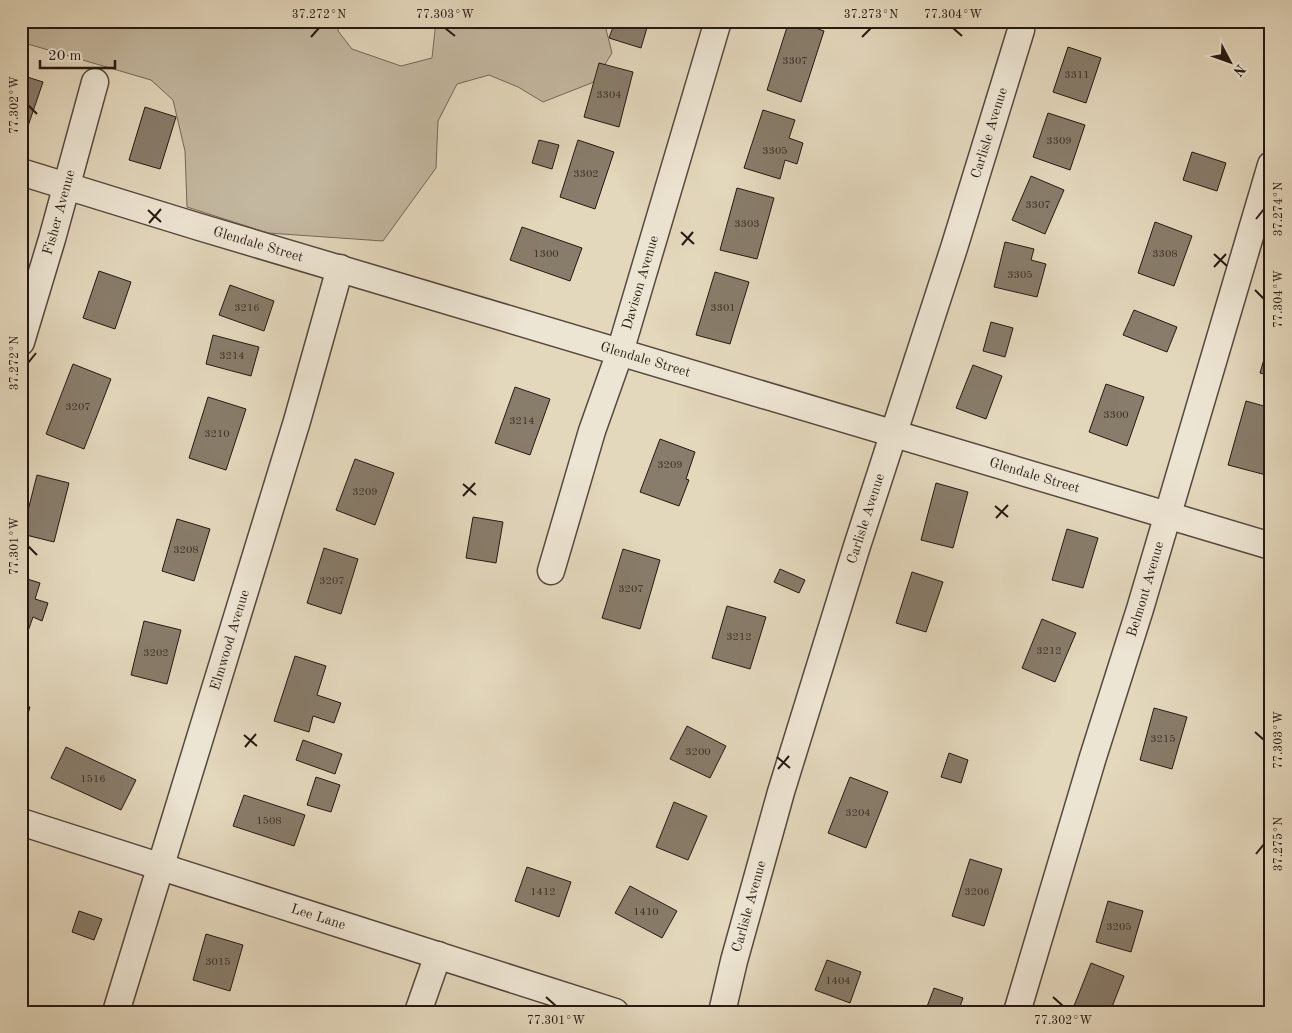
<svg xmlns="http://www.w3.org/2000/svg" width="1292" height="1033" viewBox="0 0 1292 1033" font-family="'Old Standard TT',serif">
	<rect width="100%" height="100%" fill="#e3d7bc"/>
	<filter id="stains"><feTurbulence type="fractalNoise" baseFrequency=".004" numOctaves="4"/><feColorMatrix values="0 0 0 0 .2 0 0 0 0 .09 0 0 0 0 .02 0 0 0 .5 -.17"/></filter>
	<radialGradient id="worn" r=".72"><stop offset=".6" stop-color="#630" stop-opacity="0"/><stop offset="1" stop-color="#630" stop-opacity=".3"/></radialGradient>
	<path fill="#c3b79f" stroke="#746858" d="M21 21H338V31L352 49 401 66 432 58 436 21H604L612 53 594 82 543 102 518 87 489 75 457 84 438 121 436 168 383 241 268 233 187 207 185 151 173 100 151 80 21 42Z"/>
	<path fill="#887c6a" stroke="#261911" d="M600 21H649L641 48 609 38 613 27Z
		M789 21H795L824 31 801 102 767 90Z
		M1068 47 1101 58 1086 103 1053 92Z
		M599 63 633 72 619 127 584 117Z
		M21 75 43 82 27 129 21 127Z
		M145 107 176 117 160 169 129 160Z
		M763 110 795 120 789 138 803 143 797 164 785 160 780 179 744 168Z
		M1048 113 1085 125 1070 170 1033 157Z
		M539 140 559 145 552 169 532 163Z
		M578 140 614 152 595 209 560 197Z
		M1192 152 1226 163 1217 191 1183 180Z
		M1031 176 1064 190 1045 234 1012 220Z
		M737 188 774 198 757 259 720 250Z
		M1155 222 1192 236 1174 286 1138 273Z
		M522 227 582 248 570 281 510 260Z
		M1005 242 1034 249 1031 260 1046 264 1037 297 994 287Z
		M99 271 131 282 115 329 83 318Z
		M715 272 749 282 730 344 696 335Z
		M230 285 274 301 264 331 219 315Z
		M1134 310 1177 327 1167 352 1123 335Z
		M991 322 1013 328 1005 357 983 351Z
		M213 335 259 347 251 376 206 364Z
		M1271 335V376L1260 373Z
		M73 364 111 379 84 449 46 434Z
		M973 365 1002 376 986 419 956 408Z
		M1106 384 1144 397 1127 446 1089 432Z
		M515 387 550 399 530 455 495 443Z
		M208 397 246 409 226 470 189 458Z
		M1246 401 1271 408 1270 476 1228 465Z
		M660 439 695 452 686 479 689 480 679 506 640 492Z
		M355 459 394 473 375 525 336 510Z
		M37 475 69 483 54 542 22 534Z
		M936 483 968 492 953 548 921 540Z
		M473 517 503 522 496 563 466 558Z
		M177 519 210 529 194 581 162 571Z
		M1067 529 1098 538 1083 588 1052 580Z
		M324 548 358 559 341 614 307 603Z
		M623 549 660 560 640 629 602 618Z
		M780 569 805 580 799 593 774 582Z
		M912 572 943 582 926 632 896 623Z
		M21 577 40 583 35 599 48 603 42 621 33 617 21 651Z
		M727 606 766 617 750 669 712 658Z
		M1042 619 1076 633 1055 682 1022 668Z
		M144 621 181 630 167 684 131 675Z
		M295 656 326 666 317 695 341 703 334 723 313 716 309 732 274 721Z
		M21 705 30 707 21 737Z
		M1154 708 1187 717 1172 769 1140 760Z
		M687 726 726 746 710 778 670 759Z
		M303 740 342 754 335 774 296 760Z
		M66 747 136 780 121 810 51 778Z
		M949 753 968 760 961 783 941 777Z
		M316 777 340 785 331 812 307 805Z
		M850 777 888 792 866 848 828 833Z
		M244 795 305 815 294 846 233 826Z
		M674 802 707 816 688 860 656 847Z
		M970 859 1002 869 984 926 952 916Z
		M527 867 571 882 559 917 515 901Z
		M630 886 677 911 662 938 615 913Z
		M1108 901 1143 911 1131 952 1096 942Z
		M79 911 102 919 94 940 72 932Z
		M206 934 243 945 230 991 193 980Z
		M827 960 861 972 850 1003 815 990Z
		M1091 963 1124 976 1110 1012H1089L1074 1006Z
		M934 988 963 998 958 1012H925Z"/>
	<g fill="none" stroke-linecap="round" stroke-linejoin="round">
		<g stroke="#55483c" stroke-width="29">
			<g id="street">
				<path id="s1" d="M21 172 196 226 1271 546"/>
				<path id="s2" d="M21 342 52 239 95 82"/>
				<path id="s3" d="M551 571 592 431 620 352 718 21"/>
				<path id="s4" d="M21 822 615 1012"/>
				<path id="s5" d="M116 1012 297 421 340 268"/>
				<path d="M418 1012 438 955"/>
				<path id="s6" d="M722 1012 734 961 781 792 857 546 954 248 1021 30"/>
				<path id="s7" d="M1017 1012 1093 757 1140 609 1271 165"/>
			</g>
		</g>
		<use href="#street" stroke="#ede5d3" stroke-width="26"/>
	</g>
	<path fill="none" stroke="#261911" stroke-width="2" d="M445 28 455 36M953 28 962 36M311 37 319 28M862 37 871 28M28 105 37 114M148 210 161 222M1256 219 1264 209M149 223 161 209M681 232 694 244M682 245 693 232M1214 254 1227 266M1214 267 1226 254M1255 290 1264 299M28 363 36 353M463 484 476 495M463 496 475 483M995 506 1008 517M996 518 1008 505M28 546 37 555M1255 732 1264 740M244 735 257 746M245 747 256 734M777 757 790 768M778 769 789 756M1256 854 1264 844M546 997 556 1006M1053 997 1063 1006"/>
	<g text-anchor="middle" dominant-baseline="central" stroke-width="4" stroke-linejoin="round" paint-order="stroke">
		<g font-size="11" fill="#3e3227">
			<text x="795" y="61">3307</text>
			<text x="1077" y="75">3311</text>
			<text x="609" y="95">3304</text>
			<text x="1059" y="141">3309</text>
			<text x="775" y="151">3305</text>
			<text x="586" y="174">3302</text>
			<text x="1038" y="205">3307</text>
			<text x="747" y="224">3303</text>
			<text x="546" y="254">1300</text>
			<text x="1165" y="254">3308</text>
			<text x="1020" y="275">3305</text>
			<text x="247" y="308">3216</text>
			<text x="723" y="308">3301</text>
			<text x="232" y="356">3214</text>
			<text x="78" y="407">3207</text>
			<text x="1116" y="415">3300</text>
			<text x="522" y="421">3214</text>
			<text x="217" y="434">3210</text>
			<text x="670" y="465">3209</text>
			<text x="365" y="492">3209</text>
			<text x="186" y="550">3208</text>
			<text x="332" y="581">3207</text>
			<text x="631" y="589">3207</text>
			<text x="739" y="637">3212</text>
			<text x="1049" y="651">3212</text>
			<text x="156" y="653">3202</text>
			<text x="1163" y="739">3215</text>
			<text x="698" y="752">3200</text>
			<text x="93" y="779">1516</text>
			<text x="858" y="813">3204</text>
			<text x="269" y="821">1508</text>
			<text x="543" y="892">1412</text>
			<text x="977" y="892">3206</text>
			<text x="646" y="912">1410</text>
			<text x="1119" y="927">3205</text>
			<text x="218" y="962">3015</text>
			<text x="838" y="981">1404</text>
		</g>
		<g font-size="14" fill="#261911" stroke="#ede5d3">
			<text stroke="none"><textPath href="#s6" startOffset="919">Carlisle Avenue</textPath></text>
			<text stroke="none"><textPath href="#s2" startOffset="135">Fisher Avenue</textPath></text>
			<text stroke="none"><textPath href="#s1" startOffset="248">Glendale Street</textPath></text>
			<text stroke="none"><textPath href="#s3" startOffset="302">Davison Avenue</textPath></text>
			<text stroke="none"><textPath href="#s1" startOffset="652">Glendale Street</textPath></text>
			<text stroke="none"><textPath href="#s1" startOffset="1058">Glendale Street</textPath></text>
			<text stroke="none"><textPath href="#s6" startOffset="514">Carlisle Avenue</textPath></text>
			<text stroke="none"><textPath href="#s7" startOffset="442">Belmont Avenue</textPath></text>
			<text stroke="none"><textPath href="#s5" startOffset="389">Elmwood Avenue</textPath></text>
			<text stroke="none"><textPath href="#s6" startOffset="109">Carlisle Avenue</textPath></text>
			<text stroke="none"><textPath href="#s4" startOffset="312">Lee Lane</textPath></text>
		</g>
	</g>
	<rect width="1292" height="1033" fill="none" stroke="#e3d7bc" stroke-width="55"/>
	<g transform="translate(1230 62) rotate(131)" stroke="#ede5d3" stroke-width="4" paint-order="stroke">
	<path d="M0-4L9 19L0 12L-9 19Z" fill="#261911"/>
	<text y="-8" font-size="14" font-weight="bold" text-anchor="middle" fill="#261911">N</text>
	</g>
	<path d="M40 60v8h75v-8" fill="none" stroke="#261911" stroke-width="2.5"/>
	<text x="48" y="60" font-size="15" fill="#261911" stroke="#ede5d3" stroke-width="4" paint-order="stroke">20 m</text>
	<rect x="28" y="28" width="1236" height="978" fill="none" stroke="#261911" stroke-width="2"/>
	<g font-size="12" text-anchor="middle" fill="#261911">
		<text x="319" y="18">37.272°N</text>
		<text x="445" y="18">77.303°W</text>
		<text x="871" y="18">37.273°N</text>
		<text x="953" y="18">77.304°W</text>
		<text transform="translate(14 105) rotate(-90)" y="4">77.302°W</text>
		<text transform="translate(1278 209) rotate(-90)" y="4">37.274°N</text>
		<text transform="translate(1278 299) rotate(-90)" y="4">77.304°W</text>
		<text transform="translate(14 363) rotate(-90)" y="4">37.272°N</text>
		<text transform="translate(14 546) rotate(-90)" y="4">77.301°W</text>
		<text transform="translate(1278 740) rotate(-90)" y="4">77.303°W</text>
		<text transform="translate(1278 844) rotate(-90)" y="4">37.275°N</text>
		<text x="556" y="1024">77.301°W</text>
		<text x="1063" y="1024">77.302°W</text>
	</g>
	<rect width="100%" height="100%" filter="url(#stains)"/>
	<rect width="100%" height="100%" fill="url(#worn)"/>
</svg>
